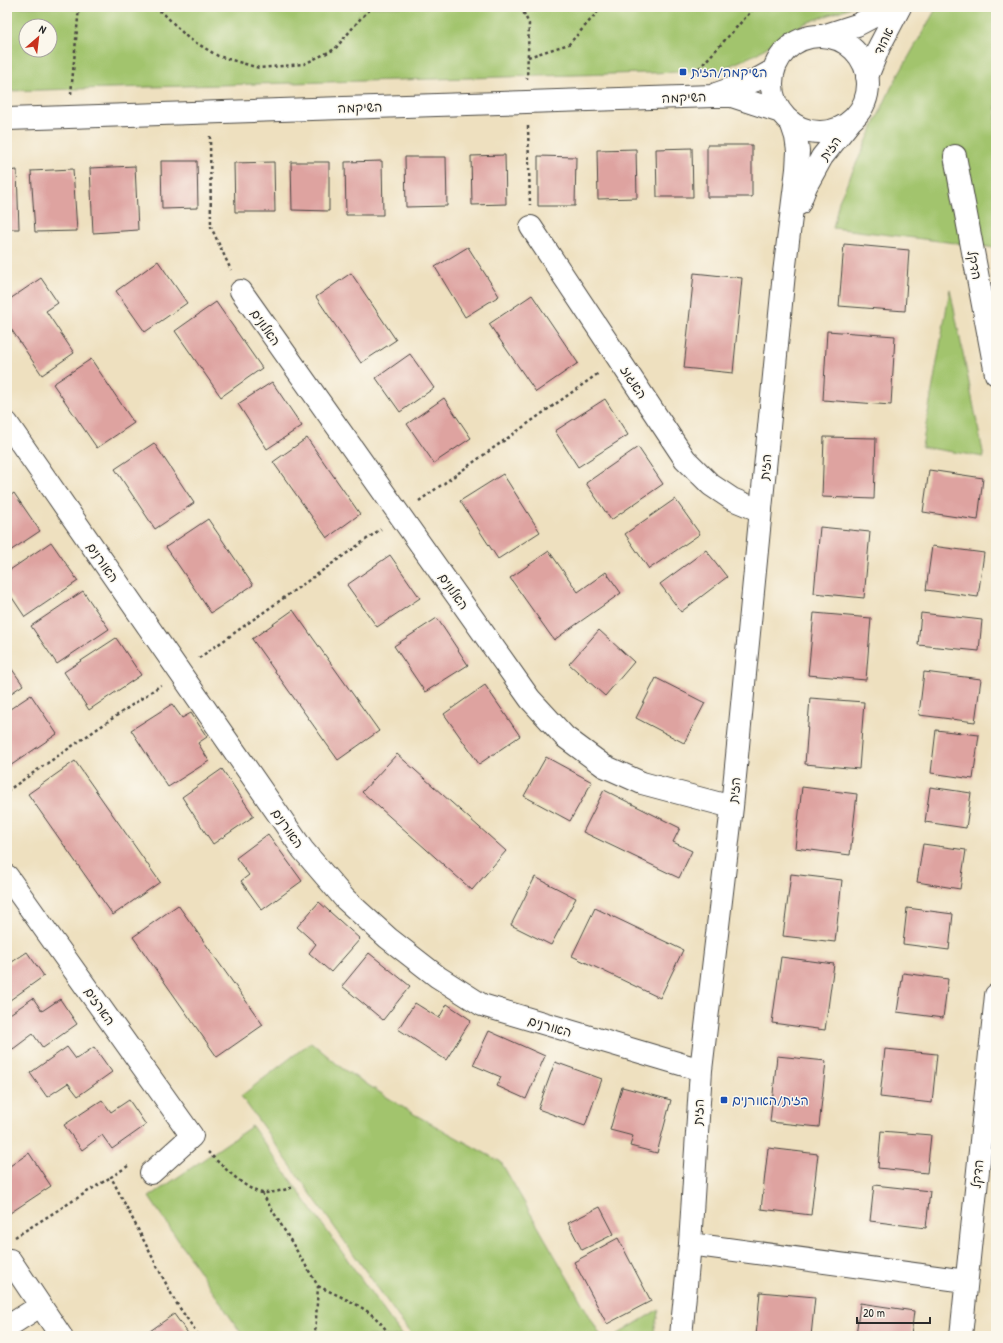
<svg xmlns="http://www.w3.org/2000/svg" width="1003" height="1343" viewBox="0 0 1003 1343" font-family="'Patrick Hand','Playpen Sans Hebrew',sans-serif">
	<rect width="100%" height="100%" fill="#fbf7ec"/>
	<filter id="ink" filterUnits="userSpaceOnUse"><feTurbulence type="fractalNoise" baseFrequency=".025" numOctaves="2"/><feDisplacementMap in="SourceGraphic" scale="8" xChannelSelector="R" yChannelSelector="G"/><feConvolveMatrix kernelMatrix="1 2 1 2 8 2 1 2 1" color-interpolation-filters="sRGB"/></filter>
	<filter id="wash" filterUnits="userSpaceOnUse"><feTurbulence type="fractalNoise" baseFrequency=".012" numOctaves="4" result="noise"/><feDisplacementMap in="SourceGraphic" scale="16" xChannelSelector="R" yChannelSelector="G"/><feGaussianBlur stdDeviation="0.9" result="paint"/><feColorMatrix in="noise" values="0 0 0 0 0 0 0 0 0 0 0 0 0 0 0 0 0 1.4 0 .05"/><feComposite in="paint" operator="in"/></filter>
	<g filter="url(#wash)">
		<rect width="100%" height="100%" fill="#eee0bf"/>
		<path fill="#a2c46d" stroke="#66784c" fill-rule="evenodd" d="M7 7H852L803 24 756 54 718 71 7 91ZM26 26H50V50H26Z
			M937 7H996V248L833 228 839 201 891 88Z
			M950 289 984 457 922 447Z
			M311 1042 343 1069 412 1113 501 1162 601 1336H412L241 1096Z
			M252 1126 402 1336H243L149 1197Z
			M659 1309 653 1336H615Z"/>
		<g id="blocks">
			<path fill="#dea3a0" d="M707 145H752V197H707Z
				M692 148 693 197H657L656 149Z
				M636 149 637 198 598 199 597 150Z
				M505 155 506 204 472 205 471 156Z
				M538 156 576 157 575 206H538Z
				M405 157H446L447 206 406 207Z
				M161 161H197L198 208 162 209Z
				M382 161 383 215H346L345 162Z
				M274 162 275 212H235L234 163Z
				M291 162H329V211L292 210Z
				M135 166 138 230 93 233 90 168Z
				M73 169 77 231 35 232 31 171Z
				M17 170 19 229H7V171Z
				M844 244 909 250 905 311 839 306Z
				M468 247 499 296 465 317 435 267Z
				M158 261 187 303 145 332 116 291Z
				M351 273 396 340 361 363 316 297Z
				M694 273 742 278 733 373 684 368Z
				M41 278 58 303 46 311 74 353 42 375 7 323V301Z
				M532 295 578 363 536 392 489 324Z
				M216 302 262 368 221 397 175 331Z
				M827 331 895 336 891 405 823 400Z
				M410 354 434 388 400 412 376 378Z
				M91 359 134 423 97 448 53 384Z
				M272 382 302 426 267 449 238 404Z
				M444 398 471 438 434 463 407 424Z
				M605 399 628 435 578 467 555 431Z
				M824 437 876 438 874 499 822 497Z
				M307 438 360 514 327 538 273 462Z
				M154 443 194 503 155 529 115 469Z
				M638 447 663 484 611 520 586 483Z
				M929 470 983 478 978 520 923 512Z
				M503 474 540 532 498 559 460 501Z
				M14 493 40 531 7 553V498Z
				M675 499 700 534 649 569 625 534Z
				M208 519 253 585 211 613 166 547Z
				M820 527 870 532 864 598 814 593Z
				M51 542 78 581 25 617 7 590V572Z
				M932 546 984 553 978 597 926 590Z
				M706 550 727 577 681 612 660 584Z
				M549 551 578 592 606 572 621 593 554 640 510 578Z
				M390 555 420 598 377 627 347 585Z
				M83 591 109 629 57 664 31 626Z
				M293 610 379 731 338 760 252 639Z
				M814 613 871 618 866 680 808 675Z
				M921 613 982 620 979 651 918 645Z
				M437 618 468 665 425 692 394 646Z
				M599 630 634 662 605 696 569 664Z
				M116 638 141 675 89 710 64 672Z
				M7 662 23 685 7 696Z
				M924 672 981 679 975 722 919 715Z
				M656 678 705 703 684 743 636 718Z
				M485 685 520 736 479 764 444 714Z
				M31 695 57 734 7 768V711Z
				M810 698 864 702 859 769 805 764Z
				M172 704 182 718 191 713 207 737 198 743 209 761 168 787 131 730Z
				M936 730 979 735 973 779 931 773Z
				M397 754 506 851 472 890 362 792Z
				M546 757 592 782 570 821 524 796Z
				M75 761 160 882 113 915 28 794Z
				M222 769 254 816 213 844 182 797Z
				M802 787 857 794 850 855 795 848Z
				M930 787 971 793 966 828 925 822Z
				M604 790 680 828 673 842 692 851 679 878 583 832Z
				M268 834 302 881 262 910 241 881 249 875 236 858Z
				M923 844 966 850 960 889 917 882Z
				M791 874 842 880 835 942 783 936Z
				M535 877 576 898 551 945 511 925Z
				M319 902 360 939 331 972 309 953 316 944 297 927Z
				M178 905 263 1025 217 1057 133 937Z
				M595 908 683 950 660 998 572 956Z
				M907 908 953 914 949 950 903 944Z
				M27 952 44 976 10 1000 7 995V962L9 964Z
				M369 953 410 986 383 1020 342 986Z
				M781 957 834 964 825 1030 772 1023Z
				M903 973 948 979 943 1018 897 1012Z
				M33 998 42 1011 60 999 77 1024 43 1048 33 1034 13 1049 7 1041V1016Z
				M415 1003 439 1018 447 1004 471 1020 446 1060 398 1029Z
				M489 1031 545 1056 526 1099 497 1086 501 1077 473 1065Z
				M67 1047 76 1059 94 1047 112 1072 78 1096 68 1083 47 1097 30 1073Z
				M885 1049 937 1054 932 1103 880 1097Z
				M777 1056 826 1061 819 1127 770 1122Z
				M555 1062 602 1079 585 1126 538 1109Z
				M622 1087 671 1100 657 1153 630 1146 633 1136 610 1130Z
				M102 1100 111 1112 129 1100 146 1125 112 1149 102 1135 82 1150 64 1125Z
				M881 1131 931 1135 927 1173 878 1168Z
				M768 1148 818 1154 811 1215 761 1209Z
				M29 1153 51 1186 7 1215V1168Z
				M874 1185 930 1191 926 1228 870 1221Z
				M600 1207 614 1234 582 1250 568 1223Z
				M618 1238 651 1301 607 1324 574 1262Z
				M760 1292 815 1297 811 1336H756Z
				M860 1303 914 1311 911 1336H856Z
				M174 1314 190 1336H143Z"/>
		</g>
	</g>
	<g filter="url(#ink)">
		<use href="#blocks" fill-opacity="0" stroke="#484641" stroke-width="1"/>
		<g fill="none" stroke-linecap="round" stroke-linejoin="round">
			<g stroke="#484641" stroke-width="24">
				<path id="minor" d="M823 36 857 25 876 15 887 7
					M772 84a48 48 0 1 1 96 0a48 48 0 1 1-96 0Z
					M867 77 879 47 900 7
					M716 94 756 80 774 70
					M7 119 713 96H732L781 112
					M955 156 996 374
					M799 204 806 186 822 157 850 122
					M531 227 685 459 711 485 732 499 761 511
					M241 291 530 699 565 737 604 766 642 783 732 807
					M7 423 303 850 345 899 388 938 438 977 482 1005 701 1070
					M7 876 192 1136 151 1173
					M690 1244 966 1281
					M7 1261 10 1260 61 1336
					M7 1327 40 1306
					M681 1336 690 1244 701 1070 732 807 784 273 797 169 798 151 796 137 791 122
					M961 1336 996 995"/>
			</g>
			<path stroke="#484641" stroke-width="2.5" stroke-dasharray="3 3" stroke-linecap="butt" d="M148 7 162 12 188 38 218 56 259 68 304 64 335 49 361 18 373 7
				M521 7 529 24 527 79
				M528 57 569 44 602 7
				M695 73 755 7
				M71 94 79 7
				M528 126 530 205
				M210 136 211 227 231 270
				M419 501 599 373
				M199 658 381 529
				M7 791 161 685
				M208 1152C218 1162 249 1193 263 1193 274 1193 284 1190 294 1187
				M128 1166 111 1177 175 1301 199 1336
				M262 1193 318 1286 315 1336
				M15 1237 111 1177
				M318 1286C346 1300 374 1308 390 1336"/>
			<use href="#minor" stroke="#fff" stroke-width="22"/>
		</g>
	</g>
	<g fill="#1a4fb4" stroke="#fbf7ec" stroke-width="1.5">
		<rect x="679" y="68" width="8" height="8" rx="2"/>
		<rect x="720" y="1096" width="8" height="8" rx="2"/>
	</g>
	<g text-anchor="middle" dominant-baseline="central" stroke-width="3" stroke-linejoin="round" paint-order="stroke">
		<g font-size="13" fill="#2b2b2b" stroke="#fbf7ec">
			<text transform="translate(883 41) rotate(-64)">אהוד</text>
			<text transform="translate(684 97) rotate(-2)">השיקמה</text>
			<text transform="translate(360 107) rotate(-2)">השיקמה</text>
			<text transform="translate(830 148) rotate(-54)">הזית</text>
			<text transform="translate(975 265) rotate(79)">הדקל</text>
			<text transform="translate(266 327) rotate(55)">האלונים</text>
			<text transform="translate(634 382) rotate(57)">האגוז</text>
			<text transform="translate(765 467) rotate(-85)">הזית</text>
			<text transform="translate(103 562) rotate(55)">האורנים</text>
			<text transform="translate(454 591) rotate(55)">האלונים</text>
			<text transform="translate(734 790) rotate(-84)">הזית</text>
			<text transform="translate(288 828) rotate(55)">האורנים</text>
			<text transform="translate(100 1006) rotate(55)">הארזים</text>
			<text transform="translate(550 1026) rotate(16)">האורנים</text>
			<text transform="translate(698 1112) rotate(-87)">הזית</text>
			<text transform="translate(977 1174) rotate(-84)">הדקל</text>
		</g>
		<g font-size="13" fill="#164399" stroke="#fbf7ec" text-anchor="start">
			<text x="691" y="72">השיקמה/הזית</text>
			<text x="732" y="1100">הזית/האורנים</text>
		</g>
	</g>
	<rect width="1003" height="1343" fill="none" stroke="#fbf7ec" stroke-width="24"/>
	<g transform="translate(38 38) rotate(28)"><circle r="19" fill="#fbf7ec" stroke="#a8a59f"/>
	<path d="M0-3L7 15L0 10L-7 15Z" fill="#c8321e"/>
	<text y="-6" font-size="11" font-weight="bold" text-anchor="middle" fill="#2b2b2b">N</text>
	</g>
	<path d="M857 1317v6h73v-6" fill="none" stroke="#2b2b2b" stroke-width="2"/>
	<text x="863" y="1317" font-size="12" fill="#2b2b2b" stroke="#fbf7ec" stroke-width="3" paint-order="stroke">20 m</text>
</svg>
